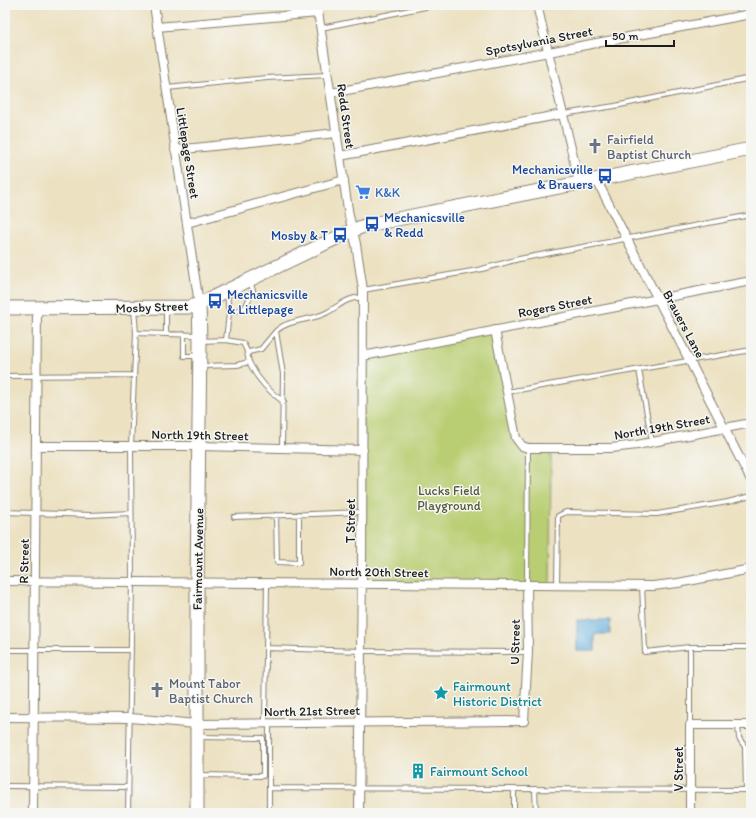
<svg xmlns="http://www.w3.org/2000/svg" width="756" height="818" viewBox="0 0 756 818" font-family="Itim,sans-serif">
	<rect width="100%" height="100%" fill="#f6f6f2"/>
	<filter id="ink" filterUnits="userSpaceOnUse"><feTurbulence type="fractalNoise" baseFrequency=".025" numOctaves="2"/><feDisplacementMap in="SourceGraphic" scale="8" xChannelSelector="R" yChannelSelector="G"/><feConvolveMatrix kernelMatrix="1 2 1 2 8 2 1 2 1" color-interpolation-filters="sRGB"/></filter>
	<filter id="wash" filterUnits="userSpaceOnUse"><feTurbulence type="fractalNoise" baseFrequency=".012" numOctaves="4" result="noise"/><feDisplacementMap in="SourceGraphic" scale="16" xChannelSelector="R" yChannelSelector="G"/><feGaussianBlur stdDeviation="0.9" result="paint"/><feColorMatrix in="noise" values="0 0 0 0 0 0 0 0 0 0 0 0 0 0 0 0 0 1.4 0 .05"/><feComposite in="paint" operator="in"/></filter>
	<g filter="url(#wash)">
		<rect width="100%" height="100%" fill="#ece1c1"/>
		<path fill="#b9ce72" stroke="#6a7547" d="M494 330 518 445 551 448 550 586 361 584 363 355Z"/>
		<path fill="#65b0de" stroke="#40667d" d="M577 620H610V634H595V651H577Z"/>
	</g>
	<g filter="url(#ink)">
		<g fill="none" stroke-linecap="round" stroke-linejoin="round">
			<g stroke="#847e6e" stroke-width="6">
				<path id="lane" d="M321 28 435 5
					M167 88 267 78 328 75
					M563 114 615 106 751 78
					M363 290 478 270 519 259 751 215
					M134 309 136 333 198 335
					M229 313 245 308 253 290 250 282
					M166 334V308
					M184 334V356H198
					M226 340 229 313 227 293
					M201 341 226 340 243 343C250 354 246 356 250 364 258 380 269 392 284 402
					M249 352 261 349 276 331
					M202 366 237 365 249 362
					M639 370 652 442
					M5 376 133 375
					M507 392 751 350
					M282 448 283 374 276 331C289 319 310 321 326 313 338 307 348 296 362 298
					M5 512 90 515 131 513
					M276 515 277 562 299 563V514
					M234 517 362 512
					M5 523V512
					M527 585 528 448
					M557 585 558 516 566 512 657 514 728 502 751 496
					M642 586 645 652 690 647H751
					M690 647V725
					M267 648 361 651 528 652
					M5 650H131
					M265 723 267 583
					M269 724V813
					M738 725 739 738 745 747 746 789
					M199 775 263 776V738L200 737
					M5 786 128 787
					M269 788 751 790
					M535 789 536 813
					M128 813 132 581 131 446 136 333
					M514 813V789"/>
			</g>
			<g stroke="#847e6e" stroke-width="10">
				<path id="street" d="M154 5 199 304
					M317 5 349 216 356 244 363 290 362 572 359 813
					M537 5 579 182
					M157 27 318 13
					M331 93 751 14
					M175 150 337 133
					M340 156 563 114
					M596 179 751 480
					M187 223 344 180
					M495 330 516 438 522 446 528 448H611L637 445 751 423
					M363 356 751 281
					M37 446H199L363 450
					M5 581 653 586 678 583 751 569
					M5 717 131 718 196 724 524 721 528 652 527 586
					M33 813 37 309
					M690 813V725H751"/>
			</g>
			<g stroke="#847e6e" stroke-width="15">
				<path id="primary" d="M5 308 190 307 199 304 353 230 367 225 751 149
					M197 813V582L200 341 199 304"/>
			</g>
			<use href="#lane" stroke="#fff" stroke-width="4"/>
			<use href="#street" stroke="#fff" stroke-width="8"/>
			<use href="#primary" stroke="#fff" stroke-width="13"/>
		</g>
	</g>
	<defs>
		<g id="church-bare" transform="scale(1.2)"><path d="M-1.2-6h2.4v3.5h3.3v2.4h-3.3V6h-2.4V-.1h-3.3v-2.4h3.3Z" fill="#6b7280" stroke="#f6f6f2" stroke-width="2.5" paint-order="stroke"/></g>
		<g id="bus-bare" transform="scale(1.2)"><path d="M-5-6H5V4H4V6H2V4H-2V6H-4V4H-5ZM-3.5-4V0h7V-4ZM-3.5 1.2v1.5H-2V1.2ZM2 1.2v1.5H3.5V1.2Z" fill="#1a4fb4" stroke="#f6f6f2" stroke-width="2.5" paint-order="stroke"/></g>
		<g id="supermarket-bare" transform="scale(1.2)"><path d="M-6-5.5h2.5l.6 2H6L4.5 2H-2.5L-4.4-4H-6ZM-1.5 3.2a1.3 1.3 0 1 0 .1 0ZM3 3.2a1.3 1.3 0 1 0 .1 0Z" fill="#3f7fe0" stroke="#f6f6f2" stroke-width="2.5" paint-order="stroke"/></g>
		<g id="sight-bare" transform="scale(1.2)"><path d="M0-6L1.8-2.2L6-1.7L2.9 1.2L3.7 5.4L0 3.3L-3.7 5.4L-2.9 1.2L-6-1.7L-1.8-2.2Z" fill="#0f9aa8" stroke="#f6f6f2" stroke-width="2.5" paint-order="stroke"/></g>
		<g id="building-bare" transform="scale(1.2)"><path d="M-4-6H4V6H1V3H-1V6H-4ZM-2.5-4.3h1.7v1.8h-1.7ZM.8-4.3h1.7v1.8H.8ZM-2.5-1h1.7V.8h-1.7ZM.8-1h1.7V.8H.8Z" fill="#0f9aa8" stroke="#f6f6f2" stroke-width="2.5" paint-order="stroke"/></g>
	</defs>
	<g fill-rule="evenodd">
		<use href="#church-bare" x="595" y="146"/>
		<use href="#bus-bare" x="605" y="176"/>
		<use href="#supermarket-bare" x="363" y="192"/>
		<use href="#bus-bare" x="372" y="224"/>
		<use href="#bus-bare" x="340" y="235"/>
		<use href="#bus-bare" x="215" y="301"/>
		<use href="#church-bare" x="157" y="690"/>
		<use href="#sight-bare" x="441" y="693"/>
		<use href="#building-bare" x="418" y="771"/>
	</g>
	<g text-anchor="middle" dominant-baseline="central" stroke-width="3" stroke-linejoin="round" paint-order="stroke">
		<g font-size="13" fill="#1c1c1c" stroke="#f6f6f2">
			<text transform="translate(539 41) rotate(-11)">Spotsylvania Street</text>
			<text transform="translate(346 116) rotate(82)">Redd Street</text>
			<text transform="translate(188 153) rotate(81)">Littlepage Street</text>
			<text transform="translate(555 306) rotate(-11)">Rogers Street</text>
			<text transform="translate(152 307) rotate(-2)">Mosby Street</text>
			<text transform="translate(684 324) rotate(62)">Brauers Lane</text>
			<text transform="translate(662 427) rotate(-10)">North 19th Street</text>
			<text transform="translate(200 435) rotate(1)">North 19th Street</text>
			<text transform="translate(350 521) rotate(-90)">T Street</text>
			<text transform="translate(198 559) rotate(-89)">Fairmount Avenue</text>
			<text transform="translate(24 561) rotate(-89)">R Street</text>
			<text transform="translate(379 572) rotate(1)">North 20th Street</text>
			<text transform="translate(515 642) rotate(-89)">U Street</text>
			<text transform="translate(312 711) rotate(-1)">North 21st Street</text>
			<text transform="translate(678 769) rotate(-90)">V Street</text>
		</g>
		<g font-size="13" fill="#5b616d" stroke="#f6f6f2" text-anchor="start">
			<text x="607" y="139">Fairfield<tspan x="607" dy="15">Baptist Church</tspan></text>
			<text x="169" y="683">Mount Tabor<tspan x="169" dy="15">Baptist Church</tspan></text>
		</g>
		<g font-size="13" fill="#164399" stroke="#f6f6f2" text-anchor="end">
			<text x="593" y="169">Mechanicsville<tspan x="593" dy="15">&amp; Brauers</tspan></text>
			<text x="384" y="217" text-anchor="start">Mechanicsville<tspan x="384" dy="15">&amp; Redd</tspan></text>
			<text x="328" y="235">Mosby &amp; T</text>
			<text x="227" y="294" text-anchor="start">Mechanicsville<tspan x="227" dy="15">&amp; Littlepage</tspan></text>
		</g>
		<g font-size="13" fill="#366cbe" stroke="#f6f6f2" text-anchor="start">
			<text x="375" y="192">K&amp;K</text>
		</g>
		<g font-size="13" fill="#535a3a" stroke="#f6f6f2">
			<text x="449" y="490">Lucks Field<tspan x="449" dy="15">Playground</tspan></text>
		</g>
		<g font-size="13" fill="#0d838f" stroke="#f6f6f2" text-anchor="start">
			<text x="453" y="686">Fairmount<tspan x="453" dy="15">Historic District</tspan></text>
			<text x="430" y="771">Fairmount School</text>
		</g>
	</g>
	<rect width="756" height="818" fill="none" stroke="#f6f6f2" stroke-width="20"/>
	<path d="M606 40v6h68v-6" fill="none" stroke="#1c1c1c" stroke-width="2"/>
	<text x="612" y="40" font-size="12" fill="#1c1c1c" stroke="#f6f6f2" stroke-width="3" paint-order="stroke">50 m</text>
</svg>
